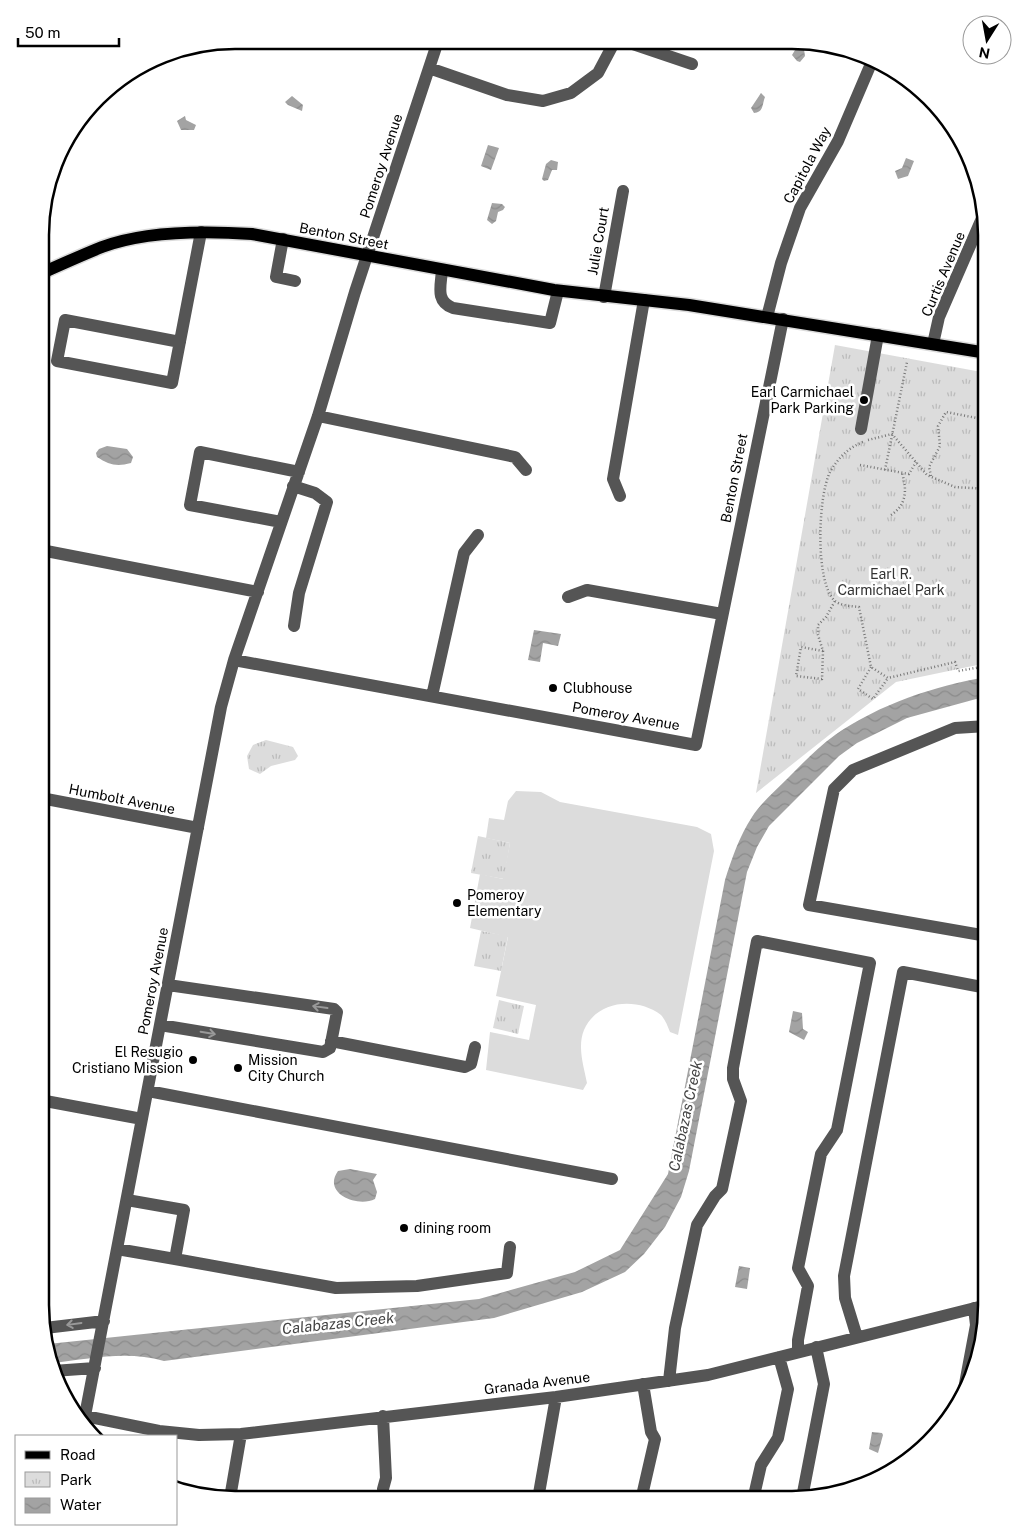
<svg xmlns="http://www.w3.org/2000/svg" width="1027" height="1540" viewBox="0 0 1027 1540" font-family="'Public Sans',sans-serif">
	<defs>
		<pattern id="park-tufts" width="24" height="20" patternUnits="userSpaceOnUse" patternTransform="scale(1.25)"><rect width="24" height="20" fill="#dcdcdc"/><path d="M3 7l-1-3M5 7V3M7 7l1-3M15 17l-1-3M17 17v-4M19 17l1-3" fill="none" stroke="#bbb"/></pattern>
		<pattern id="water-waves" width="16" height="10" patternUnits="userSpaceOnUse" patternTransform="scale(1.25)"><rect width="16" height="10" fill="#a3a3a3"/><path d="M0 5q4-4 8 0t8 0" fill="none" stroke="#8b8b8b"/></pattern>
	</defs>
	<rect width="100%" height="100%" fill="#fff"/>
	<path fill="#dcdcdc" d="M516 791 541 792 560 802 697 827 711 834 714 851 678 1035 670 1032C668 1027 665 1019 661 1015 637 997 597 1000 584 1030 577 1047 584 1067 587 1083L583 1090 486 1070 490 1032 529 1040 536 1005 496 996 508 937 470 928 480 874 503 879 510 843 486 838 489 818 504 820 508 801Z"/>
	<path fill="url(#park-tufts)" d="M835 345 987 373V663L896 682 756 793Z
		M266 740 293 747 298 756 295 760 271 766 260 774 249 769 247 756 253 745Z
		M478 836 510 843 504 879 471 873Z
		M481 931 508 936 501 971 474 966Z
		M499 1000 524 1006 518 1034 493 1028Z"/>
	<path fill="url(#water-waves)" d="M800 42 803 43 805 56 800 62 797 61 792 55Z
		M761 93 765 97C762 104 764 112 754 113L751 108Z
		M292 96 303 105 302 111 288 105 285 102Z
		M185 116 186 120 196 125 194 130H181L177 121Z
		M488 145 499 148 491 170 481 166Z
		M906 158 914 161 908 176 898 179 895 171 902 168Z
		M551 160 558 162 557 170H552L548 180 544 181 542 179 546 164Z
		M492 203 502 204 505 207 503 210 498 212 496 221 492 224 487 220Z
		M107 446 127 449 133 457 131 463C117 467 109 465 97 457L96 453 99 449Z
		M534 630 561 634 558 646 543 643 540 662 528 660Z
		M987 677V696L907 718 857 743 839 756 769 826 757 847 747 872 689 1171 681 1197 665 1227 644 1254 625 1272 582 1292 494 1318 164 1361C126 1350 90 1359 52 1363L48 1344 479 1299 575 1272 620 1250 668 1174 725 880C732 858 739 837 752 817 761 803 776 790 788 778 803 763 818 747 835 735 880 704 934 686 987 677Z
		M793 1011 802 1013 803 1029 808 1032 804 1040 789 1032Z
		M350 1169 377 1174 373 1180 377 1192 375 1199C357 1208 322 1193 338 1171Z
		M739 1266 750 1268 747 1289 735 1287Z
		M872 1432 882 1433 883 1435 878 1453 869 1449Z"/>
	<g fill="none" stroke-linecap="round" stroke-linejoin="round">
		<g stroke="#dbdbdb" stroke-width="15">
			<path id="major" d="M42 273C62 264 82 255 102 247 145 231 207 231 252 234L554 290 689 305 987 353"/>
		</g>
		<path stroke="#777" stroke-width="2.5" stroke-dasharray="1 2.5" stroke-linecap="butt" d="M868 440 892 434 927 475 955 487 987 489
			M863 442C848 448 838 458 830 472 818 496 815 581 834 600 840 606 851 606 859 607L871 667 888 678 955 662 958 671 987 666
			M860 465 909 474 916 462
			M885 470 907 362
			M931 476 929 467 940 446 938 426 946 412 987 420
			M980 489 987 477
			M891 515C907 505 907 489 902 473
			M823 651 801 647 796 676 822 679 823 651 818 635V625L826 617 835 601
			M871 667 858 689 873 699 888 678"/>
		<path stroke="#555" stroke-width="12" d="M624 41 692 64
			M429 68 507 95 543 101 571 93 598 73 615 41
			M283 239 276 277 295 281
			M442 270C441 286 435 301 453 308L550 323 558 291
			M604 297 623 191
			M767 317 781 263 800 208 838 141 873 59
			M180 342 65 320 57 361 172 383 201 232
			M933 344 939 317 983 216
			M318 416 515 457 526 470
			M861 429 878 335
			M293 486 315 493 327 502 299 593 294 626
			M620 496 613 479 644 300
			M281 522 190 505 200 452 299 472
			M41 550 258 592
			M568 597 587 590 722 614
			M234 660 696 745 783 319
			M432 696 464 553 478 535
			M41 772 44 755 41 731
			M41 798 198 828
			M987 936 809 905 834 789 853 770 955 728 987 726
			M160 1025 323 1052 330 1048 337 1012 334 1009 168 985
			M331 1041 465 1067 471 1064 475 1047
			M148 1091 612 1179
			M40 1100 142 1119
			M127 1200 184 1210 175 1259 336 1288 417 1286 507 1273 510 1247
			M117 1249 175 1259
			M45 1328 104 1321
			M857 1337 845 1298 844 1276 903 972 987 988
			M53 1371 95 1368
			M669 1381 675 1328 697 1225 715 1196 722 1189 741 1101 733 1079V1068L757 941 870 963 837 1130 821 1154 798 1268 808 1286 798 1340V1352
			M964 1389 976 1325 974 1308
			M85 1416 159 1431 199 1435 241 1434 556 1397 708 1375 987 1305
			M83 1426 221 707 234 660 318 416 355 292 438 41
			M383 1489 386 1478 383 1416
			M230 1498 241 1434
			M802 1498 824 1384 816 1347
			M538 1499 556 1397
			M641 1500 655 1439 651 1432 643 1384
			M753 1500 761 1465 778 1438 788 1389 779 1357"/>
		<use href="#major" stroke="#000" stroke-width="12"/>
	</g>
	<defs><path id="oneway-shaft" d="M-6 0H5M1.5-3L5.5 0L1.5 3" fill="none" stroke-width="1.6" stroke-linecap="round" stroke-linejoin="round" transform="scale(1.25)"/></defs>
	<g stroke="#999">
		<use href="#oneway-shaft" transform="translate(320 1007) rotate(-172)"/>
		<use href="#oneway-shaft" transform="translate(208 1033) rotate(10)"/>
		<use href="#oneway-shaft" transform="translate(74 1324) rotate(172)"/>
	</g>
	<g fill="#000" stroke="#fff" stroke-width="2">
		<circle cx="864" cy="400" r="5"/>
		<circle cx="553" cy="688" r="5"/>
		<circle cx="457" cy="903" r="5"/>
		<circle cx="193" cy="1060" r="5"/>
		<circle cx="238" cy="1068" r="5"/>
		<circle cx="404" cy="1228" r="5"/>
	</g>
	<g text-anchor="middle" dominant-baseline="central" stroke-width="5" stroke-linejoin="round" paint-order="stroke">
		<g font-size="14" fill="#000" stroke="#fff">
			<text transform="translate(807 165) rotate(-62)">Capitola Way</text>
			<text transform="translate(381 166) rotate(-72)">Pomeroy Avenue</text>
			<text transform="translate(344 236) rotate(11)">Benton Street</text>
			<text transform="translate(598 241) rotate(-80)">Julie Court</text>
			<text transform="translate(943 274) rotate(-67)">Curtis Avenue</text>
			<text transform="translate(734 478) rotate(-79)">Benton Street</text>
			<text transform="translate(626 716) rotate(10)">Pomeroy Avenue</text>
			<text transform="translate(122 799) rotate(11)">Humbolt Avenue</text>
			<text transform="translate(153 981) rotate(-79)">Pomeroy Avenue</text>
			<text transform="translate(537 1383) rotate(-7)">Granada Avenue</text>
		</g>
		<g font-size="14" fill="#000" stroke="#fff" text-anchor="start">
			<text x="854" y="392" text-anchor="end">Earl Carmichael<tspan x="854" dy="16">Park Parking</tspan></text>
			<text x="563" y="688">Clubhouse</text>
			<text x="467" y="895">Pomeroy<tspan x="467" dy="16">Elementary</tspan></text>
			<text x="183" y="1052" text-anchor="end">El Resugio<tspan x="183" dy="16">Cristiano Mission</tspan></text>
			<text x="248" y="1060">Mission<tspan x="248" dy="16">City Church</tspan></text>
			<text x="414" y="1228">dining room</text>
		</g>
		<g font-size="14" fill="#333" stroke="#fff">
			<text x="891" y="574">Earl R.<tspan x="891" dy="16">Carmichael Park</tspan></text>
		</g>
		<g font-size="15" font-style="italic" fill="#444" stroke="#fff">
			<text transform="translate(685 1116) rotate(-78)">Calabazas Creek</text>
			<text transform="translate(338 1323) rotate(-6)">Calabazas Creek</text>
		</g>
	</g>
	<path d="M0 0H1027V1540H0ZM235 49H792A186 186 0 0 1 978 235V1305A186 186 0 0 1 792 1491H235A186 186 0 0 1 49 1305V235A186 186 0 0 1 235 49Z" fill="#fff" fill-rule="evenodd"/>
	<path fill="none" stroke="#000" stroke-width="2.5" d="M235 49H792A186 186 0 0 1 978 235V1305A186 186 0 0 1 792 1491H235A186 186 0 0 1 49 1305V235A186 186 0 0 1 235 49Z"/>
	<rect x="15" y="1435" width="162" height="90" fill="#ffffff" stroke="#999999"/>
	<rect x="25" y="1451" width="25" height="8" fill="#000000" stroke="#999999"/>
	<text x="60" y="1460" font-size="15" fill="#000000">Road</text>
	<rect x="25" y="1472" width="25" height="15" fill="url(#park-tufts)" stroke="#999999"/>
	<text x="60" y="1485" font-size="15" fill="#000000">Park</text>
	<rect x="25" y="1498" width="25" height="15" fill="url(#water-waves)" stroke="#999999"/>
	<text x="60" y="1510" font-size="15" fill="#000000">Water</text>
	<g transform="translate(987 40) rotate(191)"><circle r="24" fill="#ffffff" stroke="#999999"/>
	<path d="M0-4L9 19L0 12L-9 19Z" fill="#000000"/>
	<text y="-8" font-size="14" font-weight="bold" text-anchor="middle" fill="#000000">N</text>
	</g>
	<path d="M18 38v8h101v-8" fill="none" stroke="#000000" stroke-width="2.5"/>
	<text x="25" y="38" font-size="15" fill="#000000" stroke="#ffffff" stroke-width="4" paint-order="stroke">50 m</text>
</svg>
